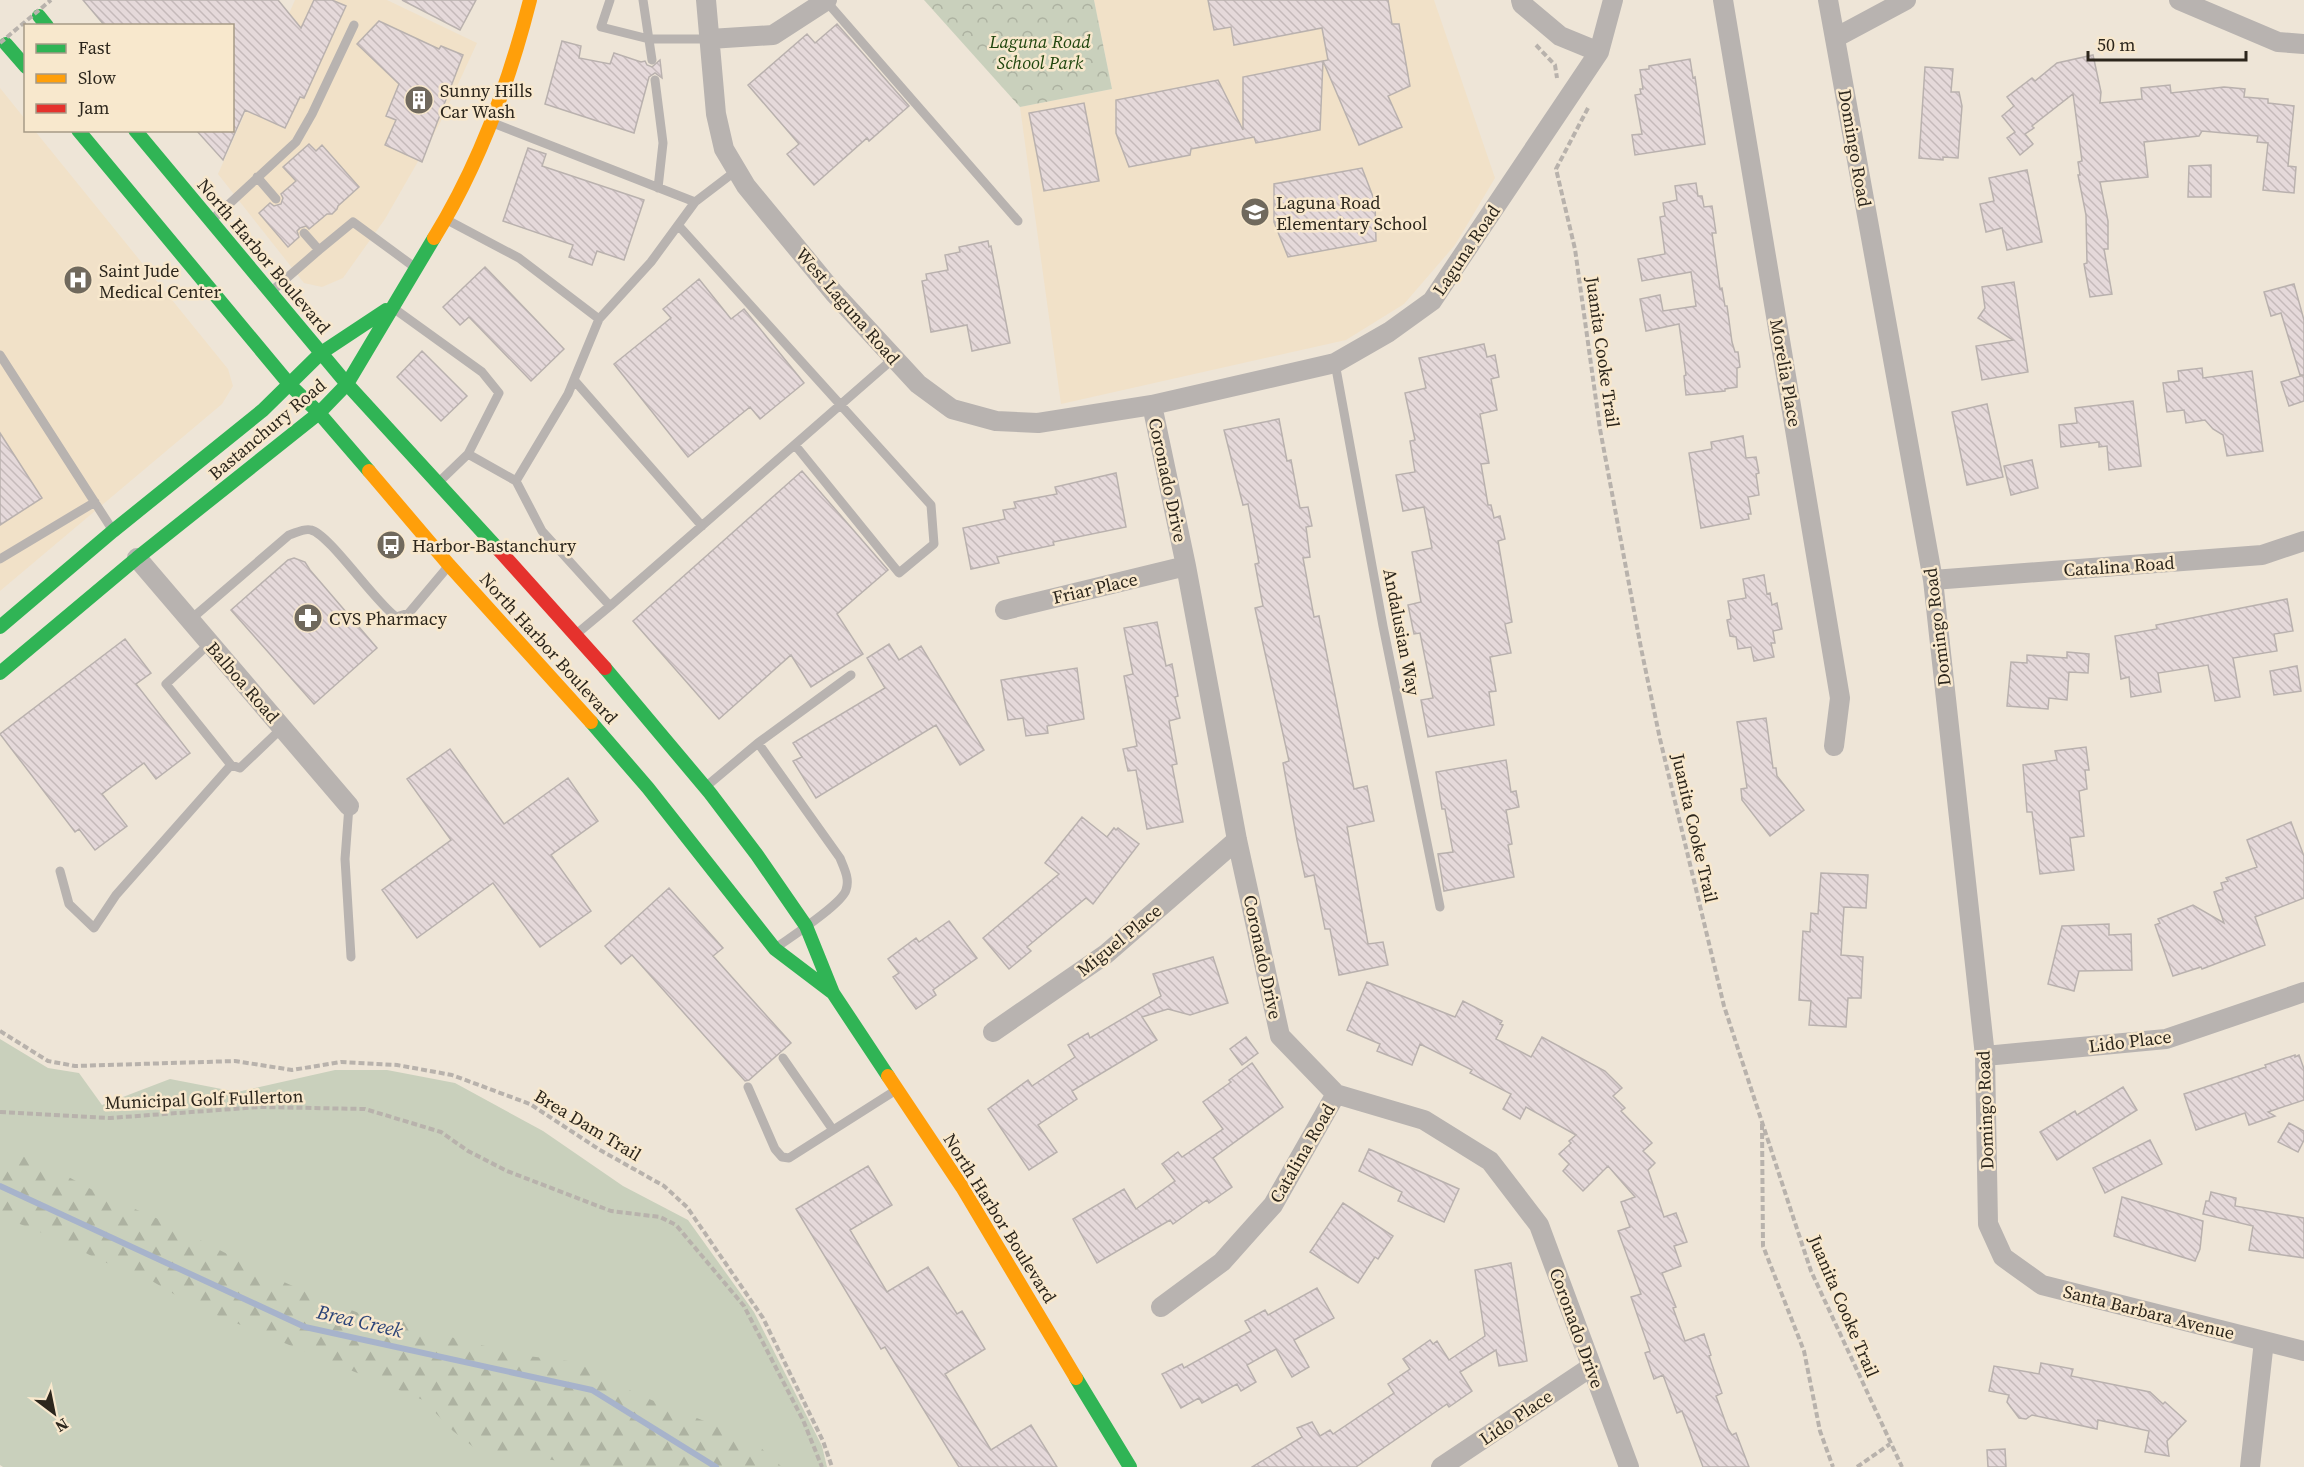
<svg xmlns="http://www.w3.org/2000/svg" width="2304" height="1467" viewBox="0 0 2304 1467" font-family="'Source Serif 4',serif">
	<defs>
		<pattern id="forest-firs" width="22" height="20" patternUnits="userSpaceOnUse" patternTransform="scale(1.5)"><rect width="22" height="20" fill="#c9d0bc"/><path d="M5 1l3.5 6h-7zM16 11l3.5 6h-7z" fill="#adb2a1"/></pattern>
		<pattern id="park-crowns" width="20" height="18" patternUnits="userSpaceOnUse" patternTransform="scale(1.5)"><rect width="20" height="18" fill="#c9d0bc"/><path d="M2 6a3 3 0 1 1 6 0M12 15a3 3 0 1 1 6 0" fill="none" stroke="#adb2a1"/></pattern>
		<pattern id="building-back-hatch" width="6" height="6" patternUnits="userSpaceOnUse" patternTransform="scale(1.5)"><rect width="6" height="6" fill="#e5d9da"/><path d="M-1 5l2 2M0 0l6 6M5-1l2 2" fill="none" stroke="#c5baba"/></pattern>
	</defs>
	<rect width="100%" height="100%" fill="#eee5d7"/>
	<path fill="#f1e1c8" d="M295 0H387L477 43 440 123 385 219 343 278 322 287 304 283 218 174Z
		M1094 0H1434L1495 178 1455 245 1404 304 1346 340 1061 404 1020 107 1112 89Z
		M0 88 25 119 26 130 35 131 228 369 233 386 222 404 0 591Z"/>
	<path fill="#c9d0bc" d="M0 1039 48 1068 79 1073 102 1105 170 1079 237 1092 335 1070H387L455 1083 543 1131 623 1186 688 1220 754 1312 822 1446 827 1467H3L0 1465Z"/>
	<path fill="url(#forest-firs)" d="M0 1152 35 1159 102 1195 163 1221 266 1274 324 1300 367 1316 403 1321 439 1334 520 1355 576 1362 639 1395 752 1440 782 1467H578L570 1463 529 1456 481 1453 453 1431 423 1400 192 1305 147 1278 99 1260 67 1243 0 1216Z"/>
	<path fill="url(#park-crowns)" d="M924 0H1094L1112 89 1020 107Z"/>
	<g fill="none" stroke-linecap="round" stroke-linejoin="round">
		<path stroke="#a7b3cb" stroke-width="6" d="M0 1186 305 1327 592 1390 716 1467"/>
	</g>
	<path fill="url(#building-back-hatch)" stroke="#b9b1ae" stroke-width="1.5" d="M83 0H278L301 28 314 0H332L346 6 304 98 300 97 285 128 245 110 223 160 196 130H232V26H105Z
		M402 0H476L460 30Z
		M1208 0H1388L1392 24H1399L1410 86 1388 96 1402 127 1359 145 1323 61 1328 60 1322 28 1234 45 1231 27 1214 30Z
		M379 21 439 49 441 46 463 55 422 162 385 145 396 120 386 116 399 84 357 44Z
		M837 24 909 106 869 141 867 138 814 185 787 154 799 144 748 85 807 34 815 43Z
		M562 41 581 46 579 58 610 64 614 53 641 62 645 61 647 65 652 67 660 60 662 78 655 73 649 77 634 133 545 104Z
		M2093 55 2101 92 2100 103 2142 99 2141 88 2170 85 2171 93 2224 87 2245 89 2244 97 2268 99V103L2294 106 2288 166 2296 167 2294 193 2263 190 2268 143 2257 142 2258 136 2202 131 2199 136 2144 142 2148 177 2100 182 2108 221V249H2104L2112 294 2090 297 2084 264 2087 263 2086 215 2078 175H2080L2078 162 2082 161 2073 94 2032 126 2034 128 2025 134 2033 144 2020 155 2007 138 2015 132 2002 116 2014 106 2007 97 2032 78 2035 81 2057 63Z
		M1690 59 1693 78 1695 77 1705 144 1635 155 1632 135 1642 134 1635 95 1641 94 1640 89H1643L1640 70 1649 69V66Z
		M1323 61 1320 130 1256 143 1254 137 1191 149 1190 155 1129 167 1116 133V100L1218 80 1243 130V77Z
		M1925 67 1953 69 1951 92H1959L1962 106 1958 158 1943 157V160L1919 158Z
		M1084 103 1099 181 1044 191 1029 113Z
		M309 144 316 151 322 145 359 187 338 206 337 209 332 214H327L309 229 306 226 300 228 297 231 299 237 288 247 259 213 270 203 274 206 281 204 283 198 281 194 296 181 283 167Z
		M528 148 546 154 542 166 644 200 624 260 597 251 592 265 569 257 573 245 503 221Z
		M2211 165V197H2188L2189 166Z
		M1362 168 1375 202 1376 241 1288 257 1274 222V184Z
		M2027 170 2042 242 2007 250 2002 228 1986 232 1980 204 1994 201 1989 178Z
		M1696 183 1698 196H1702L1704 207 1712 206 1716 233H1712L1720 289 1722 288 1725 306H1727L1732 342 1735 352H1738L1740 367 1737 368V387L1725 389V391L1686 395 1684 376 1686 375 1679 324 1646 331 1640 299 1660 295 1663 311 1696 306 1691 272 1642 281 1638 259 1665 254 1660 217 1665 216 1663 203 1677 200 1675 186Z
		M988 241 989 247 991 246 1010 343 972 351 967 325 931 332 922 281 927 280 926 274 948 270 945 255 960 252 959 247Z
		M485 267 564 349 531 381 469 317 460 325 443 307Z
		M699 279 731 319 744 309 804 383 760 419 750 407 688 457 614 364 671 318 663 309Z
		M2014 282 2028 372 1982 380 1976 346 2013 340 1978 318 1985 308 1982 287Z
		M2294 284 2304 320V375H2300L2281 313 2271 316 2264 292Z
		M1484 344 1487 357 1495 355 1499 377 1491 379 1497 410 1480 414 1489 463 1481 464 1488 505H1491L1494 518 1500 516 1505 539 1498 541 1512 622 1505 624 1511 653 1490 657 1496 691 1489 692 1494 725 1428 737 1421 700 1433 698 1420 633 1414 634 1408 605 1421 602 1412 552 1432 548 1424 507 1403 511 1396 475 1415 472 1410 441 1415 440 1405 393 1426 388 1419 358Z
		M422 351 467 396 441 421 397 377Z
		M2202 368 2203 378 2252 371 2263 451 2227 456 2223 435 2213 429 2205 420 2186 423 2184 410 2167 412 2163 383 2179 381 2178 371Z
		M2304 375V401L2289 406 2281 382Z
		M2133 401 2141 466 2109 470 2107 446 2099 447V442L2061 447 2059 425 2077 423 2075 408Z
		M1987 404 2003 477 1967 485 1952 412Z
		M1279 419 1287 461 1291 460 1300 508 1308 507 1312 526 1306 527 1310 557 1303 558 1314 617 1319 616 1354 789 1367 786 1374 821 1347 827 1368 944 1383 942 1388 965 1339 975 1330 929H1325L1314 875 1305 877 1297 840 1283 763 1289 761 1255 608 1263 606 1255 564 1259 563 1248 504 1243 505 1224 430Z
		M0 433 42 498 0 525Z
		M1743 436 1746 458 1756 457 1759 473 1756 474 1759 495 1748 497 1751 514H1748L1749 519 1701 528 1689 453 1712 449 1711 442Z
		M2032 460 2038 488 2011 495 2004 466Z
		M802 471 888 570 837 614 863 654 811 687 791 655 719 719 633 621Z
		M1116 473 1126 527 1053 542 1054 545 997 557 999 563 971 569 963 528 1005 519 1003 510 1016 508 1014 502 1057 494 1055 487Z
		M294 558 305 562 310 570 377 648 314 704 231 610 288 560Z
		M1764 575 1767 594 1770 593 1772 605 1777 603 1782 629 1773 631 1775 643H1771L1774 657 1754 661 1751 647 1738 649 1736 637 1730 636 1727 620 1731 619 1728 601 1746 598 1743 579Z
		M2287 599 2293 631 2274 634 2277 651 2233 658 2240 697 2215 701 2208 665 2158 673 2161 692 2131 697 2129 677 2121 679 2115 636 2157 629 2156 625Z
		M1157 622 1166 666 1172 664 1178 696 1175 697 1180 718 1169 721 1177 764 1172 765 1183 822 1147 829 1136 770 1128 771 1123 749 1137 746 1124 676 1133 674 1124 628Z
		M125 639 151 673 136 684 190 753 156 779 144 763 102 794 127 826 95 850 79 829 75 832 0 734Z
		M889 644 899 660 921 646 984 750 960 765 936 725 816 798 793 761 802 757 793 743 885 688 867 658Z
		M2067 652 2089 654 2088 673 2069 672 2067 700 2049 698 2048 709 2007 706 2011 662 2027 663V655L2067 658Z
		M2297 666 2301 691 2274 695 2270 671Z
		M1077 668 1084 719 1047 726 1048 733 1026 736 1023 718 1008 720 1001 680Z
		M1766 718 1773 768H1776L1777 776 1804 810 1770 836 1742 800 1741 789 1747 788 1737 722Z
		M2086 747 2089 770H2085L2087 789 2079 791 2084 836 2070 838 2074 870 2040 874 2032 812H2027L2023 765 2057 760 2055 751Z
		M450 749 504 824 568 778 598 821 551 855 591 911 540 947 493 883 417 938 382 890 451 840 407 779Z
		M1506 760 1511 792 1516 791 1519 807 1506 810 1512 844 1508 845 1514 877 1444 891 1438 854 1453 852 1445 809H1442L1436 772Z
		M1082 817 1107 837 1114 828 1116 830 1118 828 1139 844 1093 904 1086 898 1027 947 1031 951 1009 969 983 938 1059 874 1045 863Z
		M2291 822 2304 856V898L2255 917 2265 945 2202 969 2201 967 2173 976 2155 925 2160 923 2158 919 2193 905 2224 923 2214 892 2223 889 2221 883 2228 881 2226 878 2257 867 2247 840Z
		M1821 873 1868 875 1866 908 1844 907 1841 955 1863 957 1861 998H1848L1846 1027 1809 1025 1811 1001 1799 1000 1803 931 1810 932 1811 913 1818 914Z
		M669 888 723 948 713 956 791 1043 749 1080 745 1081 632 955 621 964 605 946Z
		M949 921 977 958 933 990 936 995 916 1009 893 977 899 973 888 959 916 938 919 942Z
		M2109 924V935L2131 934 2132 970 2079 971 2074 991 2048 984 2062 926Z
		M1213 957 1228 1003 1190 1015 1168 1009 1142 1017 1157 1040 1072 1091 1077 1099 1038 1125 1057 1152 1029 1170 988 1109 1028 1080 1032 1086 1075 1057 1068 1045 1088 1033 1090 1038 1161 996 1153 974Z
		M1367 982 1455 1017 1463 1001 1502 1021 1500 1024 1503 1025 1496 1039 1531 1057 1542 1037 1605 1071 1622 1088 1613 1096 1625 1108 1621 1111 1652 1143 1643 1151 1655 1163 1648 1170 1664 1217 1676 1213 1687 1242 1674 1246 1681 1266 1662 1273 1676 1307 1673 1308 1685 1341 1704 1334 1711 1355 1709 1356 1722 1393 1716 1396 1728 1429 1732 1435 1736 1433 1749 1467H1703L1682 1411 1677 1413 1663 1375 1654 1379 1645 1353 1650 1351 1631 1297 1641 1294 1618 1231 1630 1227 1621 1202 1635 1197 1608 1166 1583 1191 1563 1171 1569 1164 1559 1154 1571 1143 1569 1141 1576 1135 1526 1107 1520 1119 1503 1109 1511 1094 1470 1073 1472 1070 1420 1044 1412 1065 1377 1051 1380 1044 1347 1030Z
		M1246 1037 1258 1053 1242 1065 1230 1049Z
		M2295 1055V1057L2299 1055 2304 1069V1100L2268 1112 2275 1116 2249 1125 2245 1113 2196 1130 2184 1094 2266 1067 2265 1065Z
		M1252 1063 1283 1107 1213 1158 1232 1187 1209 1203 1207 1200 1173 1224 1170 1220 1097 1263 1073 1219 1124 1189 1136 1209 1175 1181 1162 1164 1178 1152 1182 1157 1223 1129 1203 1102 1231 1082 1229 1080Z
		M2123 1087 2137 1110 2057 1160 2040 1132 2075 1111 2077 1115Z
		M2289 1123 2304 1131V1140L2298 1152 2278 1142Z
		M2150 1140 2162 1164 2105 1193 2093 1168Z
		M1369 1149 1459 1189 1444 1222 1398 1201 1402 1192 1359 1171Z
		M868 1166 892 1205 850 1230 887 1292 928 1267 957 1314 962 1311 985 1349 945 1374 991 1450 1031 1425 1057 1467H959L885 1347 881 1349 796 1209Z
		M2211 1192 2236 1198 2235 1206 2304 1218V1258L2249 1250 2253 1226 2203 1214 2206 1201H2209Z
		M2122 1197 2203 1221 2200 1249 2195 1261 2114 1236Z
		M1343 1203 1393 1236 1378 1259 1375 1257 1358 1283 1310 1252Z
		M1511 1263 1527 1361 1499 1366 1496 1350 1460 1372 1472 1391 1449 1407 1447 1404 1356 1467H1252L1302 1437 1297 1428 1312 1422 1320 1436 1330 1430 1333 1434 1394 1393 1388 1384 1410 1369 1403 1359 1430 1340 1433 1344 1437 1341 1449 1360 1485 1336 1475 1270Z
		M1317 1288 1334 1318 1294 1340 1309 1367 1292 1377 1276 1349 1247 1365 1256 1382 1241 1391 1237 1384 1202 1403 1199 1398 1181 1408 1162 1374 1182 1364 1184 1368 1251 1331 1245 1321 1265 1310 1268 1315Z
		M2041 1363 2073 1369 2071 1376 2150 1392 2163 1404 2165 1402 2186 1421 2167 1441 2169 1456 2145 1452 2149 1431 2098 1420 2097 1429 2032 1415 2026 1419 2019 1418 2007 1402 2009 1395 1989 1391 1994 1366 2039 1374Z
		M2005 1449 2006 1467H1988L1987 1450Z"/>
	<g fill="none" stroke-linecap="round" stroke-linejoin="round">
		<path stroke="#b8b2ac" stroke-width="4" stroke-dasharray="6 3" stroke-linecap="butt" d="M1536 45 1555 65 1557 78
			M1588 108 1556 169 1575 249 1600 429 1641 648 1660 739 1724 1006 1800 1238 1811 1271 1902 1467
			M0 1031 48 1061 75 1066 235 1061 292 1070 341 1062 397 1065 452 1075 530 1104 600 1150 664 1186 687 1207 763 1318 823 1441 832 1467
			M0 1112 110 1118 260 1107 365 1109 441 1132 468 1151 507 1171 611 1211 660 1217 676 1225 744 1306 803 1420 822 1467
			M1762 1124 1763 1246 1804 1351 1820 1431 1833 1467
			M1857 1467 1890 1444"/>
		<path stroke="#b8b3b0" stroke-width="9" d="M610 0 601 27 649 39H710
			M643 0 652 60
			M826 1 1018 221
			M655 80 663 143 658 188
			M493 123 695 202
			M257 177 276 199
			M215 217 296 142 312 114 354 25
			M451 222 519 258 599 319 568 394 516 481
			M678 225 931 505 934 544 899 573 795 445
			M304 233 319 250 353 222 413 266
			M273 290 319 250
			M396 310 482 372 499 393 468 454 441 480
			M599 319 651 262 695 202 737 170
			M0 355 110 526
			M1335 363 1383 626 1440 907
			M574 380 702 526
			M468 454 516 481 542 531 610 606 894 358
			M0 559 95 502
			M190 620 289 535C296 533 304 528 311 530 329 534 374 601 396 617L409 613 446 569
			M580 631 610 606
			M758 743 851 675
			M231 765 240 768 282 728
			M709 784 758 743 840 858C844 868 850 879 846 890 842 904 791 937 777 947
			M349 806 345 859 351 957
			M60 871 69 904 94 928 116 895 231 765 166 684 210 643
			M783 1058 833 1130
			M748 1087 775 1149 782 1157 789 1158 893 1092"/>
		<path stroke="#b8b3b0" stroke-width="20" d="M706 0 716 114 724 149 746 186 834 293 918 384 952 409 996 421 1038 423 1152 405 1335 363 1389 332 1432 301 1599 52 1613 0
			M1521 0 1522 4 1560 36 1599 52
			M1723 0 1840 698 1834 746
			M1828 0 1933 580 1985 1056 1988 1224 2003 1257 2042 1285 2304 1351
			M2179 0 2278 42 2304 44
			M1835 38 1906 0
			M710 39 773 35 827 0
			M1152 405 1186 566 1237 840 1280 1036 1336 1094 1424 1120 1490 1161 1539 1225 1629 1467
			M137 558 349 806
			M1933 580 2262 555 2304 541
			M1005 610 1186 566
			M993 1032 1106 954 1237 840
			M1985 1056 2166 1039 2304 992
			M1161 1307 1222 1262 1273 1205 1336 1094
			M1441 1467 1591 1367
			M2250 1467 2264 1341"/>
		<path stroke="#30b455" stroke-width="14" d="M39 16 47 26
			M6 44 26 67
			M78 130 290 385 319 413 369 471
			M135 130 347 384 499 550
			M0 627 113 531 263 410 321 353 386 310
			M605 668 710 793 757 855 806 926 833 993 888 1076
			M0 673 137 558 319 413 347 384 434 238
			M591 722 648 788 775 949 833 993
			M1076 1378 1130 1467"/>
		<path stroke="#ff9f0a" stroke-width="14" d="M434 238C479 165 509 83 530 0
			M369 471 449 565 591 722
			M888 1076 962 1187 1076 1378"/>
		<path stroke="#e5322d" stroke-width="14" d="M499 550 605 668"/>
		<path stroke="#b8b2ac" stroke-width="4" stroke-dasharray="6 3" stroke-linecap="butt" d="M0 43 51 0"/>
	</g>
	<defs>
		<g id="building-disc" transform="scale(1.5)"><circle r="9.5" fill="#70695d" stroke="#f8e8cd"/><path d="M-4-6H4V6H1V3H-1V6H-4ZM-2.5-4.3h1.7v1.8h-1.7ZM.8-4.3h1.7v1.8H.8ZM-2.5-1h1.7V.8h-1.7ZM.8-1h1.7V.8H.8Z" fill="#fff"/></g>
		<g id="school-disc" transform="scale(1.5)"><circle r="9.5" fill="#70695d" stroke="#f8e8cd"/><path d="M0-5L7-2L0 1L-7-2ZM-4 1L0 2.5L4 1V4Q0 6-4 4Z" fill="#fff"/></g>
		<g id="hospital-disc" transform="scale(1.5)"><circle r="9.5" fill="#70695d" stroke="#f8e8cd"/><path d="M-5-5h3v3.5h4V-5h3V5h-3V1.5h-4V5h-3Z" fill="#fff"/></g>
		<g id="bus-disc" transform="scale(1.5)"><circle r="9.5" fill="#70695d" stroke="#f8e8cd"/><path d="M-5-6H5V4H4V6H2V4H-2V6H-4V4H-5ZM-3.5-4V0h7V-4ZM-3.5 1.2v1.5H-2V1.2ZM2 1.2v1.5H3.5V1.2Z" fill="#fff"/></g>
		<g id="pharmacy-disc" transform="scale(1.5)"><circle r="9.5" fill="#70695d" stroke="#f8e8cd"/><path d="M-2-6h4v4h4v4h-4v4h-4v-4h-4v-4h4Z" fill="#fff"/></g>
	</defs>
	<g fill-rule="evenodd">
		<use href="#building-disc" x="419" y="100"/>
		<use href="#school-disc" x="1255" y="212"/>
		<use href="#hospital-disc" x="78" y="280"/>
		<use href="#bus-disc" x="391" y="545"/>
		<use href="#pharmacy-disc" x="308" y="618"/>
	</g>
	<g text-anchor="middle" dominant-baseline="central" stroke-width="5" stroke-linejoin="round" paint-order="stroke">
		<g font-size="18" font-style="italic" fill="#20460e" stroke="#f8e8cd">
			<text x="1040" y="41">Laguna Road<tspan x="1040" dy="21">School Park</tspan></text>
		</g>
		<g font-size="18" fill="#2c261c" stroke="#f8e8cd" text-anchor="start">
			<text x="440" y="90">Sunny Hills<tspan x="440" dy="21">Car Wash</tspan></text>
			<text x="1276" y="202">Laguna Road<tspan x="1276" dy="21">Elementary School</tspan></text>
			<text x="99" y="270">Saint Jude<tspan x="99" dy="21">Medical Center</tspan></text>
			<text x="412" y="545">Harbor-Bastanchury</text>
			<text x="329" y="618">CVS Pharmacy</text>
		</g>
		<g font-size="18" fill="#2c261c" stroke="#f8e8cd">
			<text transform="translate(1855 148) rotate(80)">Domingo Road</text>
			<text transform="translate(1466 250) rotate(-56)">Laguna Road</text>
			<text transform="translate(264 256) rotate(50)">North Harbor Boulevard</text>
			<text transform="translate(848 306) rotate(49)">West Laguna Road</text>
			<text transform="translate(1603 352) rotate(82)">Juanita Cooke Trail</text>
			<text transform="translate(1786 373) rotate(80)">Morelia Place</text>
			<text transform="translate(267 429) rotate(-40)">Bastanchury Road</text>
			<text transform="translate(1168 480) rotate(78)">Coronado Drive</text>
			<text transform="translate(2119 566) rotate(-4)">Catalina Road</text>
			<text transform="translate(1095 588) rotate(-13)">Friar Place</text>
			<text transform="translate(1937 627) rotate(-97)">Domingo Road</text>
			<text transform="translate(1402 632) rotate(79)">Andalusian Way</text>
			<text transform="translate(549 648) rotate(48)">North Harbor Boulevard</text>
			<text transform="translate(243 682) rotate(49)">Balboa Road</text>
			<text transform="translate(1695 828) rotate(77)">Juanita Cooke Trail</text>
			<text transform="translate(1119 940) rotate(-39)">Miguel Place</text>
			<text transform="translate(1263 957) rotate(78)">Coronado Drive</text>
			<text transform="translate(2130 1041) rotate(-7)">Lido Place</text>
			<text transform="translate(204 1099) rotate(-2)">Municipal Golf Fullerton</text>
			<text transform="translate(1985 1110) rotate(-92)">Domingo Road</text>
			<text transform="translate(588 1125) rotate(31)">Brea Dam Trail</text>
			<text transform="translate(1302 1153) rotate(-60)">Catalina Road</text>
			<text transform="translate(1000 1218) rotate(58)">North Harbor Boulevard</text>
			<text transform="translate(1844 1306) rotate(67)">Juanita Cooke Trail</text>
			<text transform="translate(2149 1312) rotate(14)">Santa Barbara Avenue</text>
			<text transform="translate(1577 1328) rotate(70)">Coronado Drive</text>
			<text transform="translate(1516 1417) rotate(-34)">Lido Place</text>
		</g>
		<g font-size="20" font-style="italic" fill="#2a4277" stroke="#f8e8cd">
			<text transform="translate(360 1321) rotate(13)">Brea Creek</text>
		</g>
	</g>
	<rect x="24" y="24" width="210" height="108" fill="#f8e8cd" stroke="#a69a86" stroke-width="1.5"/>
	<rect x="36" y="44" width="30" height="9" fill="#30b455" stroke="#a69a86" stroke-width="1.5"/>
	<text x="78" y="54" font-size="18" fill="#2c261c">Fast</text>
	<rect x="36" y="74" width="30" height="9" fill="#ff9f0a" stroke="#a69a86" stroke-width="1.5"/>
	<text x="78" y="84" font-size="18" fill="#2c261c">Slow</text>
	<rect x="36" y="104" width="30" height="9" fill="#e5322d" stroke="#a69a86" stroke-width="1.5"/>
	<text x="78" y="114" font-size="18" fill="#2c261c">Jam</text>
	<g transform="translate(54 1413) rotate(148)" stroke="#f8e8cd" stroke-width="4.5" paint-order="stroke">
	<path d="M0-4.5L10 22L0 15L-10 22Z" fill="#2c261c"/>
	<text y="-9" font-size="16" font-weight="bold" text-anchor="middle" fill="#2c261c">N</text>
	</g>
	<path d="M2088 51v9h158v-9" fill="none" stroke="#2c261c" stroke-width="3"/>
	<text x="2097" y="51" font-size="18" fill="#2c261c" stroke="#f8e8cd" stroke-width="4.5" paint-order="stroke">50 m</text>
</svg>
